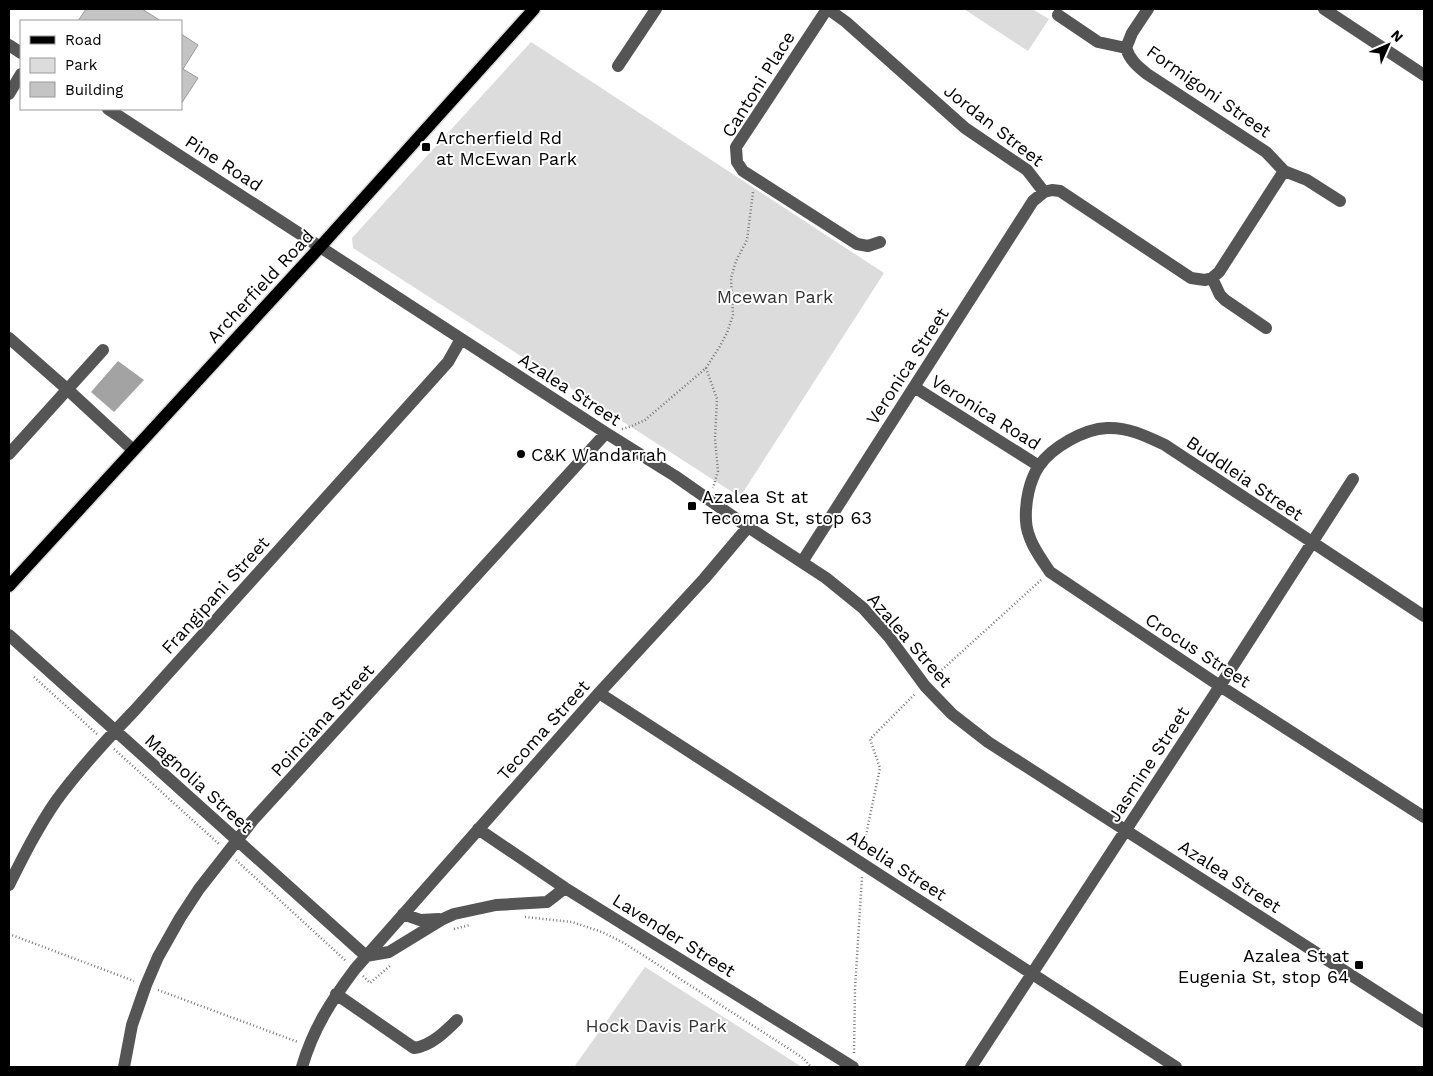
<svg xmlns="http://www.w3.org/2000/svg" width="1433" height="1076" viewBox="0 0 1433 1076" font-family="'Work Sans',sans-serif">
	<rect width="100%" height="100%" fill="#fff"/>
	<path fill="#dcdcdc" d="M964 9H1032L1049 19 1028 51Z
		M531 42 884 273 740 497 353 248 352 238Z
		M645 967 802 1067H574Z"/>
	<path fill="#a3a3a3" d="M118 361 144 380 114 412 91 392Z"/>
	<path fill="#c4c4c4" stroke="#999" d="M86 9H142L161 21H78Z
		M181 34 198 45 183 69 198 78 181 104Z"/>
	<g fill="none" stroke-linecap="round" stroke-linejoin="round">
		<g stroke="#dbdbdb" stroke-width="15">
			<path id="major" d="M9 586 320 247 534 9"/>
		</g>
		<path stroke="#777" stroke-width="2.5" stroke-dasharray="1 2.5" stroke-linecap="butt" d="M706 368 717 399 715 439 718 471 713 488
			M622 429 632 426 645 420 706 368 720 346 727 333 733 315 731 278 736 261 747 240 753 192
			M34 677 97 734
			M934 677 1041 580
			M114 749 219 844
			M863 849 880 768 870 739 915 694
			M236 860 346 961
			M525 917 572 922 602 932 624 943 794 1052 804 1059 811 1067
			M454 929 470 925
			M9 934 134 981
			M363 976 370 983 391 965
			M158 990 298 1042
			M854 1053 855 989 862 877"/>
		<path stroke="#555" stroke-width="12" d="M827 9 736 147 737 162 743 171 857 244 868 246 880 242
			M828 9 846 22 965 128 1027 170 1044 192 1052 190 1060 191 1191 278 1205 280 1212 278 1220 295 1225 300 1266 328
			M1324 9 1424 75
			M1058 15 1098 42 1126 48C1130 60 1137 66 1147 74L1266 152 1284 171 1307 180 1340 201
			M9 45 21 53
			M1126 48 1132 33 1148 9
			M618 66 656 9
			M9 94 21 74
			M108 109 606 433 675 476 748 527 826 578 863 608 889 637 925 686 952 714 988 742 1424 1022
			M1212 278 1219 272 1284 171
			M9 338 67 389 133 450
			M914 387 1039 466
			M9 454 103 350
			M802 562 1033 201 1044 192
			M1424 616 1165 445C1146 436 1128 427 1107 428 1084 429 1052 447 1039 466 1029 481 1025 503 1026 521 1027 540 1040 557 1050 572L1220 686 1424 817
			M9 635 366 956
			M599 693 1176 1067
			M478 829 565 888 853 1067
			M9 885C23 857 38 827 56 801 80 768 107 739 135 710L448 362 461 339
			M403 914 420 920 439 919
			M366 956 389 952 443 919 454 914 496 905 547 902 565 888
			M336 994 414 1048C431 1046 446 1031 457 1020
			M124 1067 132 1025 146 985 158 957 180 918 199 889 253 820 606 433
			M302 1067C313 1029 331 1001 355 969L599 693 704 579 748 527
			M971 1067 1220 686 1353 479"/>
		<use href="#major" stroke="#000" stroke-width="12"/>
	</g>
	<g fill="#000" stroke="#fff" stroke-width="2">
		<rect x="421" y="142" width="10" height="10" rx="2.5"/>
		<circle cx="521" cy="454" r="5"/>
		<rect x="687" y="501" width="10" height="10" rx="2.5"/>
		<rect x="1354" y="960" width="10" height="10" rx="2.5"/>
	</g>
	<g text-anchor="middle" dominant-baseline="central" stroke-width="4" stroke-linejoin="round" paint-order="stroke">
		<g font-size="18" fill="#000" stroke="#fff">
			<text transform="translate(758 84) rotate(-58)">Cantoni Place</text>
			<text transform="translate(1209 91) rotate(35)">Formigoni Street</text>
			<text transform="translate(994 125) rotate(38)">Jordan Street</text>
			<text transform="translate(224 163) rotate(33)">Pine Road</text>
			<text transform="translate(260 286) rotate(-47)">Archerfield Road</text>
			<text transform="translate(907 366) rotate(-57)">Veronica Street</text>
			<text transform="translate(570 389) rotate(33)">Azalea Street</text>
			<text transform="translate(986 412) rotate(32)">Veronica Road</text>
			<text transform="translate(1245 478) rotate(34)">Buddleia Street</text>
			<text transform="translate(215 595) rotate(-48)">Frangipani Street</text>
			<text transform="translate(910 640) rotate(49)">Azalea Street</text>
			<text transform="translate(1198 650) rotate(33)">Crocus Street</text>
			<text transform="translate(322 720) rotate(-48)">Poinciana Street</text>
			<text transform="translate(543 730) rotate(-48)">Tecoma Street</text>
			<text transform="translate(1148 764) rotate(-57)">Jasmine Street</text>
			<text transform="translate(199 783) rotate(42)">Magnolia Street</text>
			<text transform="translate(897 865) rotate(33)">Abelia Street</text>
			<text transform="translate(1230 876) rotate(33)">Azalea Street</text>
			<text transform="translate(674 935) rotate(32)">Lavender Street</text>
		</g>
		<g font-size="18" fill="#000" stroke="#fff" text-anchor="start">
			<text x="436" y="137">Archerfield Rd<tspan x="436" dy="21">at McEwan Park</tspan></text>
			<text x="531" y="454">C&amp;K Wandarrah</text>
			<text x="702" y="496">Azalea St at<tspan x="702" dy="21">Tecoma St, stop 63</tspan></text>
			<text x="1349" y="955" text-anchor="end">Azalea St at<tspan x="1349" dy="21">Eugenia St, stop 64</tspan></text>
		</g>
		<g font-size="18" fill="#333" stroke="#fff">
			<text x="775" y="296">Mcewan Park</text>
			<text x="656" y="1025">Hock Davis Park</text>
		</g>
	</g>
	<rect width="1433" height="1076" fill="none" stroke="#000000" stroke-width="20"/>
	<rect x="20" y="20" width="162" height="90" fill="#ffffff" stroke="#999999"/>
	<rect x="30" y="36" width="25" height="8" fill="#000000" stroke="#999999"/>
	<text x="65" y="45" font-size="15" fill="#000000">Road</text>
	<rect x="30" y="58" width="25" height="15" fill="#dcdcdc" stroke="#999999"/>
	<text x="65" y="70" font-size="15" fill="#000000">Park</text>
	<rect x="30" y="82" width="25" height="15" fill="#c4c4c4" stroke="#999999"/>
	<text x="65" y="95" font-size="15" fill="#000000">Building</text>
	<g transform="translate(1388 45) rotate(45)" stroke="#ffffff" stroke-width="4" paint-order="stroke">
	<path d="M0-4L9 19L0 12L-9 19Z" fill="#000000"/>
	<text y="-8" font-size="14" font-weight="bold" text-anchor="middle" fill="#000000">N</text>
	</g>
</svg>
